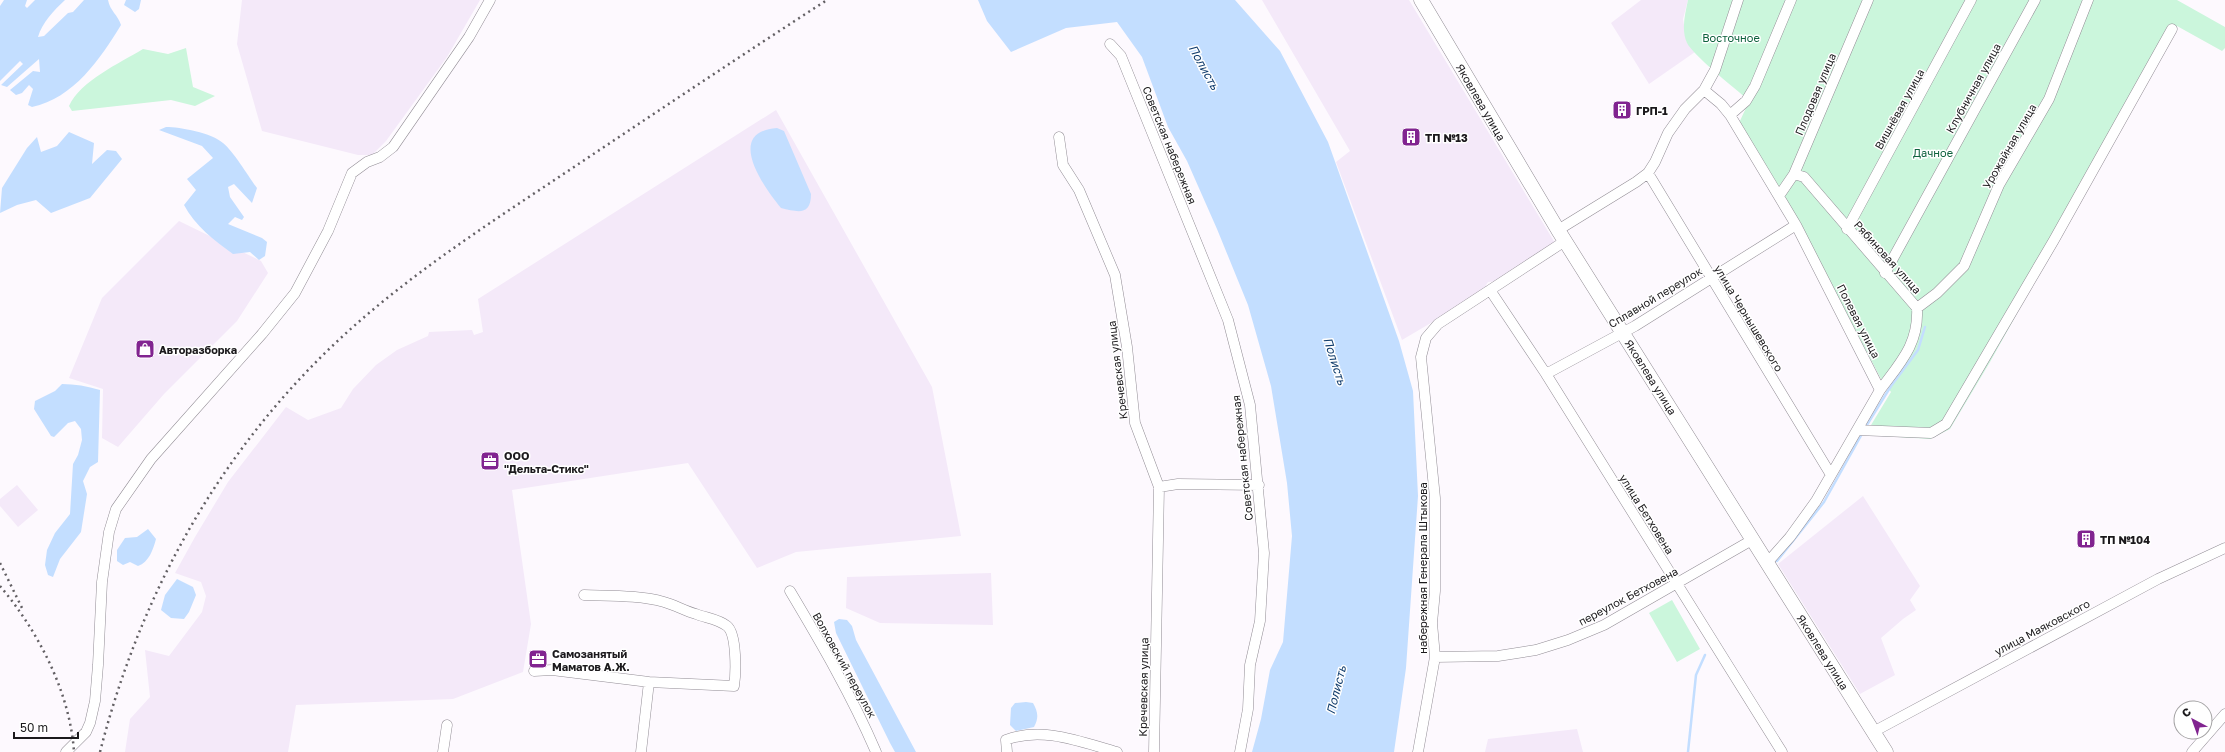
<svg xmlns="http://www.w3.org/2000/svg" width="2225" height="752" viewBox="0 0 2225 752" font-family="'Golos Text',sans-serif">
	<rect width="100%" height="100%" fill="#fdf9fe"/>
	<path fill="#f4e9f9" d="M242 0H480L447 57 386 141 372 155H358L262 131 237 44Z
		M1262 0H1409L1555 243 1498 281 1488 282 1480 294 1402 340 1336 162 1350 151Z
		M1641 0H1688L1683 19 1687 43 1695 52 1649 84 1611 23Z
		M776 110 932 387 961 536 796 552 757 568 688 463 512 490 531 624 523 672 453 699 296 705 288 752H125L130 719 150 697 145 650 169 656 202 612 206 596 201 582 175 573 195 537 228 482 286 407 308 420 341 408 353 389 376 365 397 350 428 336 429 332 472 330 474 335 483 332 478 299Z
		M179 221 261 261 268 273 237 321 164 394 118 447 102 438 103 389 69 378 102 298Z
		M17 485 38 510 18 527 0 506V499Z
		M1863 496 1920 586 1910 600 1916 610 1903 619 1881 638 1895 675 1860 694 1778 564Z
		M991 573 993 625 880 623 846 608 847 577Z
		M1577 729 1583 752H1485L1488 739Z"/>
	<path fill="#cbf6dc" d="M1688 0H1789L1745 97C1733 87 1693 55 1687 43 1681 30 1685 14 1688 0Z
		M1796 0H2177L2225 27V48L2222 51 2177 26 1990 362 1950 429 1930 439 1865 435 1891 392 1881 379 1803 229 1739 123Z
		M186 48 193 87 215 96 195 106 171 100 72 111 69 106C80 81 120 63 143 49L168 54Z
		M1672 600 1700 649 1677 662 1649 613Z"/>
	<path fill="#c3deff" d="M4 0H27L25 6 27 8 35 0H65C54 10 42 23 38 37L44 36 68 13 73 12 84 0H108C110 11 118 15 121 25 100 59 74 98 32 107L28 105 33 89 29 85 22 93 16 95 10 90 33 71 40 72 39 59 7 87 1 85 23 64 20 61 0 81V6Z
		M126 0H141L139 9 135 12 124 5Z
		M978 0H1235L1280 51 1328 142 1399 341 1413 391 1418 496 1406 668 1394 752H1252L1261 719 1270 670 1283 642 1292 536 1287 483 1271 386 1248 305 1217 229 1187 161 1168 127 1142 57 1117 22 1066 28 1011 52 987 21Z
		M166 127C180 127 212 133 223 143 234 152 248 176 257 188L252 203 234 184 228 187 230 197 244 217 242 220 235 217 228 224 262 238 267 242 265 256 259 260 250 252 233 254C214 240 195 226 184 205L196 190 187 179 213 158 202 146 159 130Z
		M777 128 784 131 811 194C811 216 798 212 781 208 764 187 724 132 777 128Z
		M69 132 94 143 92 164 107 150 116 151 122 159 90 198 51 213 36 200 17 205 0 213 2 188 27 148 37 137 41 152 57 146Z
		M62 384C75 384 87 386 100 390L98 462 90 467 83 481 87 494 81 532 60 559 53 577 48 575 45 565 47 550 55 533 70 514 73 464 78 455 82 440 81 429 75 421 68 423 54 437 51 436 34 409 35 401 55 391Z
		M148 529 156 539C153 550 149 562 138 566L130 562 123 565 117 561V550L125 538 137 537Z
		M177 579 193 587 196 595 189 612 184 619 171 618 161 610 165 595Z
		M839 619 847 620 852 626 856 640 916 752H895L890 743 836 633 834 622Z
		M1026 702 1033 703C1038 712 1039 718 1034 727L1016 731 1010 725 1011 708 1015 703Z"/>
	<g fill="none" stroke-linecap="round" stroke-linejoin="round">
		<path stroke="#c3deff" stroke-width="2.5" d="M1865 428 1891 386 1918 350 1925 327
			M1777 561 1824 502 1863 432
			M1688 752 1696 675 1705 655"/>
		<g stroke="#928d95" stroke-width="11">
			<path id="street" d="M1110 44 1121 56 1228 320 1250 405 1264 553 1260 621 1250 665 1248 709 1240 752
				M1704 90 1721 104 1730 115 1796 225 1880 390 1816 501 1790 537 1767 563
				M1730 115 1746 101 1755 86 1791 0
				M1059 137 1063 165 1079 190 1115 275 1127 347 1135 423 1159 487 1154 752
				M1648 173 1831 475
				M1794 174 1804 177 1917 308C1919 344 1900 363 1880 390
				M1779 196 1794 174 1868 0
				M1847 229 1971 0
				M1558 230 1636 182 1648 173 1655 162 1668 133 1685 109 1704 90 1715 70 1738 0
				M1885 273 2035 0
				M1490 290 1546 374 1782 752
				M1917 308 1937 293 1964 266 1999 185 2049 99 2088 0
				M1546 374 1635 326 1796 225
				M1857 430 1931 433 1946 424 2054 240 2172 29
				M1159 487 1178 484 1259 485
				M790 591C821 643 852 696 876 752
				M1435 657 1498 656 1536 650 1568 640 1604 625 1752 540
				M534 671 552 670 649 682 734 686C736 674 737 634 727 626 718 619 706 618 696 614 685 611 675 605 664 602 639 595 610 596 584 595
				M1873 732 2158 579 2225 548
				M66 752 86 732 90 723 95 701 98 665 102 582 109 532 116 509 151 459 262 334 295 293 328 231 352 173 367 162 380 157 393 147 469 37 490 0
				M443 752 447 725
				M641 752 649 682
				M1007 752 1006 740C1042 726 1081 742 1117 752
				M1418 752 1435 657 1432 623 1435 591V498L1421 357 1426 338 1438 324 1565 241
				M2192 752 2225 714"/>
		</g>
		<g stroke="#928d95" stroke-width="15">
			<path id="secondary" d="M1421 0 1558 230 1886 752"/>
		</g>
		<use href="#street" stroke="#fff" stroke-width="10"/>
		<use href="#secondary" stroke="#fff" stroke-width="14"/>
		<path stroke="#636064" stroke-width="2.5" stroke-dasharray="2 4" stroke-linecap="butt" d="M0 563 23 610
			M0 586C38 631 70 692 74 752
			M100 752C143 583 230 433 362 319 428 262 502 215 574 167 658 111 742 55 827 0"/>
	</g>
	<defs>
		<g id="building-square" transform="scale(1)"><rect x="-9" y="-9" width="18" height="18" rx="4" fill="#812490" stroke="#fff"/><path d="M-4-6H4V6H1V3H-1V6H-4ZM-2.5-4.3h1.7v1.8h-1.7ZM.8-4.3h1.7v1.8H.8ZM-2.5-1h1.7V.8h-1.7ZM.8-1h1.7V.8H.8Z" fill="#fff"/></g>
		<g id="shop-square" transform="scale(1)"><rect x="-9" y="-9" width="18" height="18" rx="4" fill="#812490" stroke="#fff"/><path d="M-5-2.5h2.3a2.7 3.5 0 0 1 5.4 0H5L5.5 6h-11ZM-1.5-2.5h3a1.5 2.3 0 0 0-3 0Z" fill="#fff"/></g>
		<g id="office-square" transform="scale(1)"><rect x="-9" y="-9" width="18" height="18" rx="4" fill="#812490" stroke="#fff"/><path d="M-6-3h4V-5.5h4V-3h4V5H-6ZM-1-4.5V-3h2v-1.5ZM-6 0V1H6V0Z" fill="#fff"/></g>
	</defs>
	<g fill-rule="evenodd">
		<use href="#building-square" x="1622" y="110"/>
		<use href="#building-square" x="1411" y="137"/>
		<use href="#shop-square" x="145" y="349"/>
		<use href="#office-square" x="490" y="461"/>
		<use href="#building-square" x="2086" y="539"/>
		<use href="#office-square" x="538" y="659"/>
	</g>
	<g text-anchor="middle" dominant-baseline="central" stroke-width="3" stroke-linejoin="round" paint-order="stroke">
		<g font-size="11" fill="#0f623e" stroke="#fff">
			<text x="1731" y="37">Восточное</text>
			<text x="1933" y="152">Дачное</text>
		</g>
		<g font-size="11" fill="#1b191c" stroke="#fff">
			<text transform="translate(1973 88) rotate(-61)">Клубничная улица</text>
			<text transform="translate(1815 94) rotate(-67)">Плодовая улица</text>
			<text transform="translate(1481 102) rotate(60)">Яковлева улица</text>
			<text transform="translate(1899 109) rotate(-61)">Вишнёвая улица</text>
			<text transform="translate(1170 145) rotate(68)">Советская набережная</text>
			<text transform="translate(2009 146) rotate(-60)">Урожайная улица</text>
			<text transform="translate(1888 257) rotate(48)">Рябиновая улица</text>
			<text transform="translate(1655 297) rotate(-31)">Сплавной переулок</text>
			<text transform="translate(1749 318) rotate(59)">улица Чернышевского</text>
			<text transform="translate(1859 321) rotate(63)">Полевая улица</text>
			<text transform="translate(1117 370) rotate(-97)">Кречевская улица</text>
			<text transform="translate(1651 377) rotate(58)">Яковлева улица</text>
			<text transform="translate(1242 458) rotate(-96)">Советская набережная</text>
			<text transform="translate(1647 514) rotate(58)">улица Бетховена</text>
			<text transform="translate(1422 568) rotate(-90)">набережная Генерала Штыкова</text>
			<text transform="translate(1628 596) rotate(-28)">переулок Бетховена</text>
			<text transform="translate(2042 627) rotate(-28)">улица Маяковского</text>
			<text transform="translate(1823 652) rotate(58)">Яковлева улица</text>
			<text transform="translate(845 665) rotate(61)">Волховский переулок</text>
			<text transform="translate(1143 687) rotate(-89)">Кречевская улица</text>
		</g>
		<g font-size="11" font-weight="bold" fill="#1b191c" stroke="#fff" text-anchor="start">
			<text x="1636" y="110">ГРП-1</text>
			<text x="1425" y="137">ТП №13</text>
			<text x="159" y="349">Авторазборка</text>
			<text x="504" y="455">ООО<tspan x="504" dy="13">"Дельта-Стикс"</tspan></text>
			<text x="2100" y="539">ТП №104</text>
			<text x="552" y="653">Самозанятый<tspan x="552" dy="13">Маматов А.Ж.</tspan></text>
		</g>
		<g font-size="12" font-style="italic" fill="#123e6e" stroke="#fff">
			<text transform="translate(1204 67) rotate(61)">Полисть</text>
			<text transform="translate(1335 361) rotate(72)">Полисть</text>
			<text transform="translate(1336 690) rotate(-76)">Полисть</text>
		</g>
	</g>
	<g transform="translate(2193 720) rotate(319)"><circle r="19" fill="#ffffff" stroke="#a4a3a4"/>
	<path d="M0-3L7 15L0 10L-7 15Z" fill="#812490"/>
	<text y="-6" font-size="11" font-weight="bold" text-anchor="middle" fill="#1b191c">С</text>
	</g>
	<path d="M14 732v6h64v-6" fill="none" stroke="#1b191c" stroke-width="2"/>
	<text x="20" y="732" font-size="12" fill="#1b191c" stroke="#ffffff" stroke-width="3" paint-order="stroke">50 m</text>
</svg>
